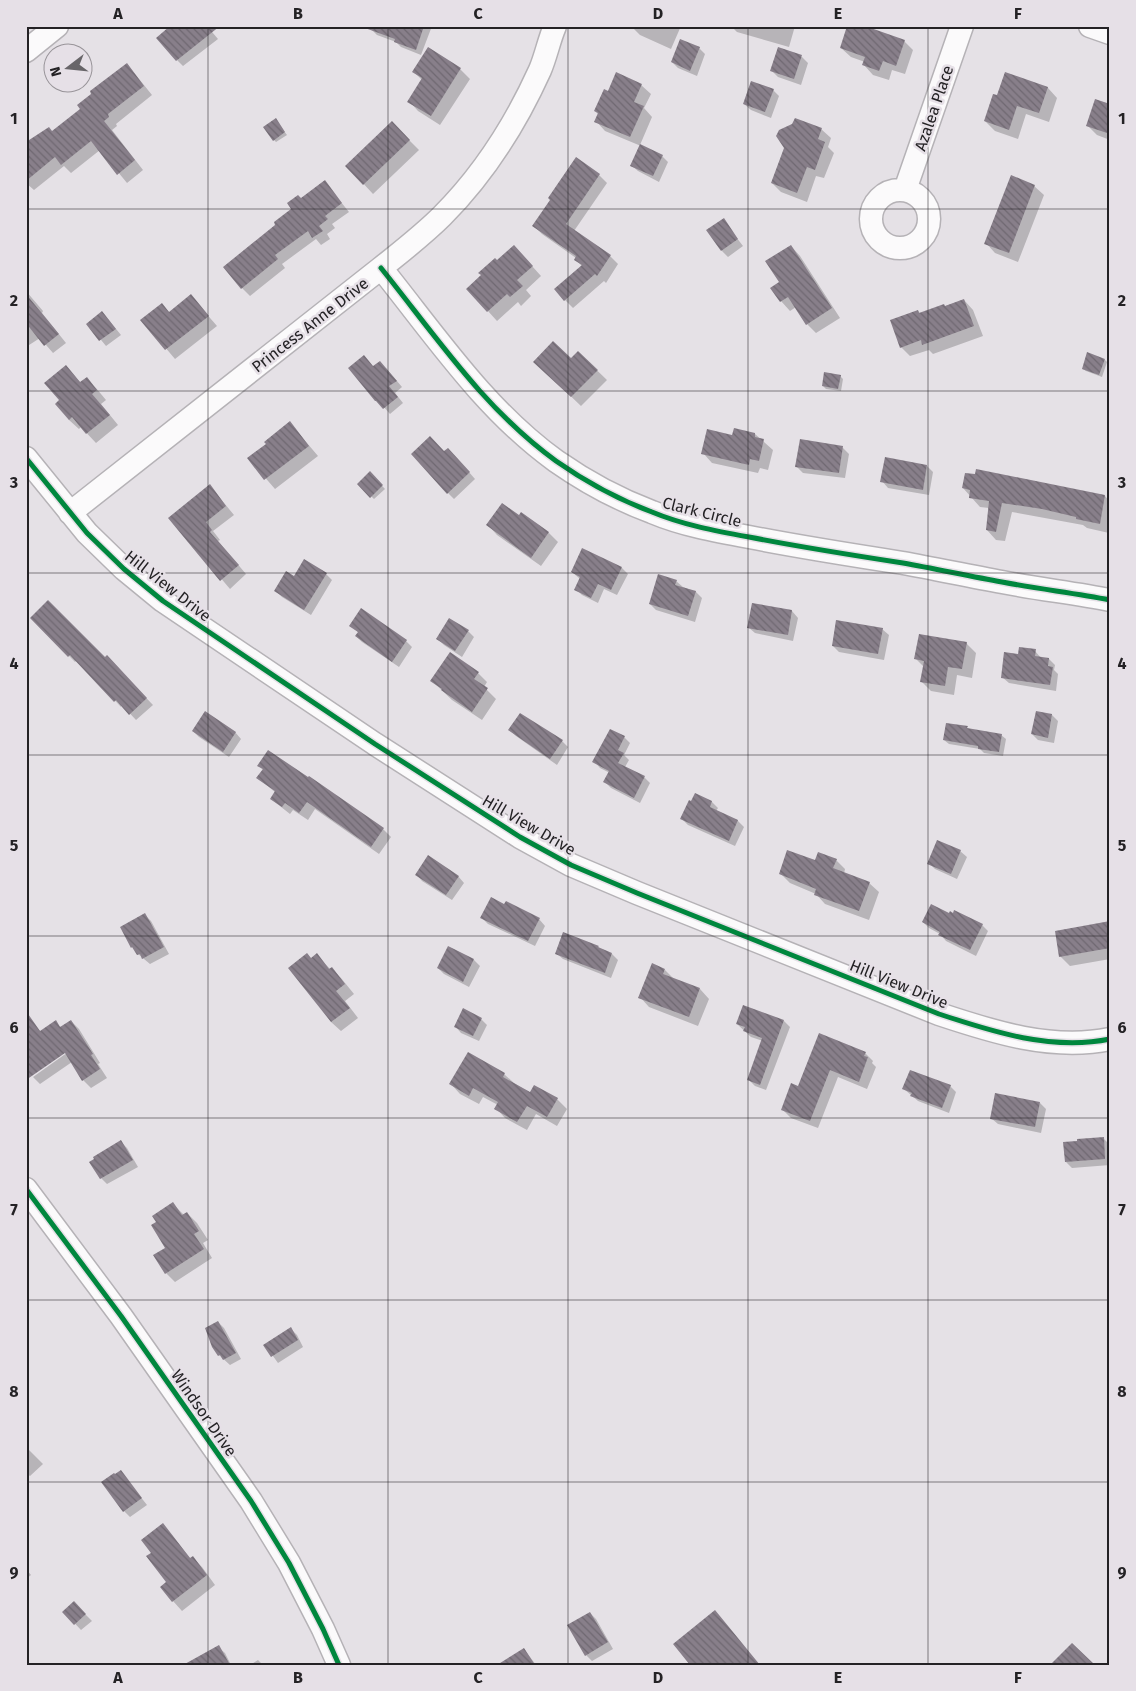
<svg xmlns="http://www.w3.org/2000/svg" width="1136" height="1691" viewBox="0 0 1136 1691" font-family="'Fira Sans',sans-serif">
	<defs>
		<pattern id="building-back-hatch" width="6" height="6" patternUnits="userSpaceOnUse" patternTransform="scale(1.25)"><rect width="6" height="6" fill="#887f8a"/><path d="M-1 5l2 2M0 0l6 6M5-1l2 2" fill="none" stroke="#6f6871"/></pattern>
	</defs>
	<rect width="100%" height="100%" fill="#e5e1e6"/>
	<path fill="#0003" d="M207 26 218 39 183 66 177 60Z
		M372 26H432L421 55 401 47 396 42 377 35 371 29Z
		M631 26H681L671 49 640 35Z
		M731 26H795L789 47 737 32Z
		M904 41 913 50 905 74 892 70 889 80 873 75 864 65 865 62 851 57 841 48Z
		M699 48 705 54 697 76 678 68 672 62Z
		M428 49 460 69 470 79 440 125 418 111 409 101 422 80 413 71Z
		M779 49 802 57 808 63 801 85 778 77 772 71Z
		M127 64 152 95 116 124 117 126 112 130 143 170 127 183 100 150 71 173 64 166 34 190 26 183V147L52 132 82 109Z
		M1005 74 1048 88 1057 98 1049 122 1026 114 1018 139 995 131 985 121 998 96Z
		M641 85 651 94 644 108 652 117 640 145 662 156 668 162 659 182 638 171 631 165 641 146 605 131 596 121 599 115 595 111 609 93Z
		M773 90 779 96 771 118 751 110 744 104Z
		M1110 105V140L1097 135 1088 126Z
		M278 123 287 135 276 142 274 140Z
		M392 123 419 150 373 194 347 166Z
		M821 129 831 138 828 147 834 153 824 178 816 176 807 202 781 192 772 183Z
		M576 159 599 175 607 183 574 231 610 256 618 264 606 283 604 281 573 308 565 300 582 266 575 259 576 258 542 234 534 226Z
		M324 181 349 212 332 224 335 228 327 234 330 239 321 245 316 239 282 264 285 268 250 296 242 288 277 225 301 199Z
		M1034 186 1044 195 1018 262 995 253 986 243Z
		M723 220 743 246 728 257 722 251Z
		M791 246 800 256 840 318 816 333 807 324 796 307 790 311 781 301V283Z
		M523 256 541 276 526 290 531 296 521 306 518 302 497 321 468 289 497 262Z
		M26 291 43 311 42 313 66 343 53 353 40 338 26 347Z
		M191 296 217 326 175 359 142 320 162 305 170 313Z
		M964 300 973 310 983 336 933 354 929 350 910 356 901 347 918 311 921 314Z
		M108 319 121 335 106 346 88 324Z
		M578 352 607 380 581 406 535 362 571 360Z
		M1105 360 1107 362 1102 377 1086 371 1083 369Z
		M66 367 81 383 86 379 96 388 106 400 101 404 118 425 96 443 81 427 79 429 69 420 61 401Z
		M374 367 386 368 402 387 395 393 403 403 390 414 383 406Z
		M840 376 843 379 841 391 826 389 823 386Z
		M290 423 318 456 275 489 249 459 267 445Z
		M755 434 773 450 768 470 760 468 758 473 712 463 703 453 733 436Z
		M801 440 843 448 849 454 845 478 803 473 797 467Z
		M444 452 454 455 475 479 454 499 448 493Z
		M927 466 933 472 929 495 888 488 882 481Z
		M370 473 385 489 374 499 359 484Z
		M210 486 234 515 213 531 220 540 218 541 246 574 230 589 170 518Z
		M963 488 1105 496 1110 502 1109 533 1087 528 1083 525 1012 512 1005 541 996 540 987 530 989 508 980 507Z
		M519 517 548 532 558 542 541 566 497 535 488 525Z
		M622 568 628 574 617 595 604 589 598 603 582 595 576 589 580 579 572 572Z
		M326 574 332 580 311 615 282 597 276 591 294 578Z
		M676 581 683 587 696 592 702 598 695 622 656 610 650 604Z
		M792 611 798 618 793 641 755 633 748 627Z
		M32 618 105 659 107 657 153 705 136 720 122 705 121 707 77 660 75 662Z
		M351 626 406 641 412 647 399 667 362 642 356 636 359 633Z
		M882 629 889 635 884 660 839 652 833 646Z
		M468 631 474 637 462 657 444 645 438 639Z
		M966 643 976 653 972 678 957 675 954 695 931 691 921 681 924 667 916 659Z
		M1035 651 1041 658 1049 659 1055 665 1054 670 1058 674 1056 691 1009 683 1002 677 1019 655Z
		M478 673 487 682 484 687 496 699 482 720 452 700 432 681Z
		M1052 715 1058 721 1054 743 1038 740 1032 734Z
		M967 728 969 730 1001 735 1006 739 1003 756 984 753 980 749 949 744 944 740Z
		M510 730 562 741 568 747 557 765 516 736Z
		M193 731 235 732 241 739 229 757 199 737Z
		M624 737 630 743 624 755 629 760 625 767 644 777 650 783 640 803 611 788 605 782 610 773 600 768 594 761Z
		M259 766 308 779 309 777 383 829 391 837 379 854 315 809 308 820 293 810 290 814 271 799 276 793 258 778 263 770Z
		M712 802 718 808 716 811 738 821 744 827 735 846 688 825 682 819Z
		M960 851 967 857 957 879 935 869 929 863Z
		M836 860 845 869 844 874 869 883 879 892 869 920 825 904 816 894 790 883 780 873 816 862Z
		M416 874 458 876 464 883 452 900 422 881Z
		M505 906 539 919 545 926 535 946 488 924 482 918Z
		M950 914 982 925 988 931 976 956 946 941 940 934 929 928 923 922Z
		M145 915 151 921 169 954 150 964 138 954Z
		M1110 923V959L1070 966 1060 956Z
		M449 947 474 960 480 966 469 987 444 974 438 968Z
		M598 947 601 950 612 954 618 960 611 978 563 959 556 953Z
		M317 955 331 970 332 969 341 978 354 994 345 1001 358 1018 341 1031 331 1022Z
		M665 970 675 980 700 989 709 999 698 1026 649 1007 640 997Z
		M481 1019 487 1025 479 1041 461 1033 455 1026Z
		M71 1021 79 1029 100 1063 98 1064 107 1078 91 1088 83 1080 72 1062 40 1084 33 1077 71 1050 70 1048 32 1075V1022L41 1032 55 1022 62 1028Z
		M784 1021 790 1027 766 1090 755 1086 749 1080 763 1041 751 1037 737 1024Z
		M819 1035 865 1053 873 1061 872 1063 876 1067 867 1089 838 1077 818 1128 791 1118 782 1109 799 1088Z
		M504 1074 514 1083 531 1094 535 1087 557 1099 567 1109 557 1126 536 1114 527 1130 505 1118 496 1108 498 1105 483 1097 479 1104 460 1094 451 1084Z
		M950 1086 956 1092 949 1113 918 1101 904 1089Z
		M1040 1103 1046 1109 1041 1133 998 1124 991 1118Z
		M1103 1138 1109 1144 1110 1165 1072 1168 1066 1162Z
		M121 1142 127 1148 138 1167 107 1184 101 1178Z
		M173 1204 184 1215 187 1213 197 1223 208 1240 203 1243 212 1258 175 1282 166 1273 167 1248 158 1222Z
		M218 1322 224 1328 241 1359 230 1365 219 1355Z
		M291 1329 297 1335 303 1347 278 1363 265 1345Z
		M26 1447 43 1464 30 1476 26 1473Z
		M121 1472 147 1505 130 1517 124 1511Z
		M163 1525 191 1559 193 1558 202 1567 215 1585 182 1611 173 1601 168 1583 152 1553Z
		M26 1569 31 1575 26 1579Z
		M74 1603 92 1621 81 1630 64 1612Z
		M590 1613 596 1619 613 1649 592 1661 586 1655Z
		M218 1647 225 1653 231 1665H196Z
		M524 1649 536 1665H508Z
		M258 1660 263 1665H250Z"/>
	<path fill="url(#building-back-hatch)" d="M170 26H220L176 61 156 38Z
		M365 26H424L416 50 394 42 395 39 365 28Z
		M847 26H865L905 40 896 66 883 61 879 71 862 65 865 57 840 48Z
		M680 39 700 47 690 71 671 62Z
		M428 47 461 68 431 116 407 102 422 78 412 72Z
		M778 47 802 55 794 79 770 71Z
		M127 63 144 86 108 114 109 117 104 121 135 160 117 175 91 141 61 165 55 157 26 181V142L49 127 52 131 80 109 77 105 91 94 90 91Z
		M616 72 642 84 634 102 644 106 630 137 594 122 598 113 594 111 604 89 608 91Z
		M1005 72 1048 87 1039 113 1017 106 1009 130 984 121 993 94 997 95Z
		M751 81 774 89 765 112 743 104Z
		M1095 99 1110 104V134L1086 126Z
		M276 118 285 132 273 141 263 127Z
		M795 118 822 128 818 139 825 142 815 170 807 167 797 193 771 183 784 148 776 136 779 130 792 124Z
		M392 121 410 140 363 185 345 166Z
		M640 144 663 155 653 176 630 166Z
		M576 157 600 174 566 224 611 255 597 276 595 274 564 301 554 289 582 265 574 260 576 256 532 226 550 200 548 198Z
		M1011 175 1035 185 1009 253 984 244Z
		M325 180 342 203 325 216 328 219 319 226 323 231 312 238 308 231 275 255 278 259 241 289 223 267 275 225 274 222 291 209 287 203 298 195 301 198Z
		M724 218 738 239 721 251 706 230Z
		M514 245 533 266 517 280 523 286 510 297 507 294 487 312 466 289 481 275 478 273 495 258 497 260Z
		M791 245 832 308 806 325 788 297 780 302 770 288 779 282 765 261Z
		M26 294 59 334 44 346 26 323Z
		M191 294 209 316 165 350 140 320 162 303 169 312Z
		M964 299 974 326 922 345 921 340 900 348 890 320 918 310 919 313 944 304 945 306Z
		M102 311 116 329 99 341 86 324Z
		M553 341 571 358 578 351 598 370 571 397 533 362Z
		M1087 352 1105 359 1099 375 1082 369Z
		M364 355 373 366 380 361 397 381 389 386 398 397 383 409 376 401H375L348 368Z
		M66 365 80 382 87 377 97 390 92 394 110 415 86 434 72 417 69 420 55 404 59 400 44 383Z
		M824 372 841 375 838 389 822 386Z
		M290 421 309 446 264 480 247 458 266 444 264 442Z
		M734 428 755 433V437L764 439 759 461 750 459 749 465 701 454 707 429 732 435Z
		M430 436 444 451 448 448 470 472 447 494 411 454Z
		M800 439 843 446 839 473 795 467Z
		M885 457 927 465 923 490 880 482Z
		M976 469 1105 495 1100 524 1076 519V517L1042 509 1002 503 996 532 986 530 989 501 969 498 970 490 962 488 965 473 975 474Z
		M370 471 383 485 370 498 357 484Z
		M210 484 226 506 206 522 212 530 210 532 239 565 220 581 168 518Z
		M502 503 519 515 521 512 549 532 531 558 486 525Z
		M582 548 622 567 611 590 598 584 591 598 574 590 580 577 571 572Z
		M304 559 327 573 304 610 274 591 286 571 294 576Z
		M658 574 677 580 675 585 696 591 688 616 649 604Z
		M48 600 105 657 107 655 147 698 129 715 116 700 114 702 70 655 68 657 30 618Z
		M752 603 792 610 788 635 747 628Z
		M361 608 407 640 392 662 355 636 358 632 349 626Z
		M449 618 469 630 455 651 436 639Z
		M836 620 883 628 878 654 832 646Z
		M919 634 967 642 962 669 948 667 945 686 920 682 924 661 914 659Z
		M1019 647 1036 649 1035 656 1049 658 1048 666 1053 667 1050 685 1001 678 1004 652 1018 654Z
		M450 652 479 672 474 679 488 688 472 712 441 690 442 689 430 681Z
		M205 711 236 732 223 752 192 731Z
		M1036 711 1052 714 1048 738 1031 734Z
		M520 713 563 740 550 759 508 730Z
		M946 723 968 726 967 728 1002 734 999 752 978 749V746L943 740Z
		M610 729 625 736 618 750 624 753 618 763 645 776 634 798 603 782 609 771 592 762Z
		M268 750 308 777 309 776 384 828 371 847 307 802 299 813 285 803 282 807 270 799 275 791 256 778 263 769 257 766Z
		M695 793 712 801 710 807 738 820 729 841 680 819 689 800 691 801Z
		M937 840 961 850 951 874 927 864Z
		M787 850 815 860 818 852 837 859 833 868 870 882 859 911 814 895 816 889 779 874Z
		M428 855 459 876 446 895 415 875Z
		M491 897 504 904 506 901 540 918 528 941 480 918Z
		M931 904 949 913 950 911 953 913 954 910 983 924 970 950 938 935 940 932 922 922Z
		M145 913 164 947 142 959 140 954 137 955 132 947 131 948 120 927Z
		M1110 921V948L1059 957 1055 931Z
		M563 932 599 946 598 947 612 953 605 973 555 954Z
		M448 946 474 959 463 982 437 968Z
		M307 953 311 958 317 953 329 969 332 967 345 984 336 991 350 1008 331 1022 288 968Z
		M652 963 665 969 663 974 700 988 689 1017 638 998Z
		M743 1005 784 1020 760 1085 747 1080 762 1038 743 1031 745 1027 736 1024Z
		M463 1008 482 1018 473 1036 454 1027Z
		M26 1011 40 1031 56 1020 60 1027 71 1020 93 1054 91 1055 100 1069 82 1081 65 1053 26 1080Z
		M819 1033 866 1052 864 1056 868 1057 859 1082 830 1070 810 1121 781 1110 791 1083 798 1086Z
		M468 1052 505 1073 503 1077 530 1092 534 1085 558 1098 547 1117 527 1106 517 1122 494 1109 498 1102 473 1088 469 1096 449 1084Z
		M910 1070 951 1085 942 1108 910 1096 912 1093 902 1089Z
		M995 1093 1040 1102 1035 1127 990 1119Z
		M1104 1137 1105 1159 1065 1162 1063 1142 1077 1141V1139Z
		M121 1140 133 1160 100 1179 89 1162 94 1159 93 1157Z
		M173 1202 182 1215 187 1212 199 1231 194 1234 204 1249 165 1274 153 1255 165 1248 151 1225 156 1222 152 1216Z
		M218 1321 236 1353 223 1360 220 1355 218 1356 212 1347 205 1328Z
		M291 1327 298 1340 271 1357 263 1345Z
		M121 1470 142 1498 123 1512 101 1482 114 1473 115 1474Z
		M163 1523 190 1558 193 1556 207 1575 172 1602 160 1587 166 1582 146 1556 151 1553 141 1540Z
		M74 1601 86 1614 74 1625 62 1612Z
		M715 1610 760 1665H690L673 1644Z
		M590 1612 608 1642 585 1656 567 1625Z
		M1072 1643 1095 1665H1050Z
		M219 1645 230 1665H183Z
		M524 1648 535 1665H497Z"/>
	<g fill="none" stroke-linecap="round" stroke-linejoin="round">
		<g stroke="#b5b2b6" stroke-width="25">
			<path id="minor" d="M1090 26 1110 33
				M26 51 57 26
				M871 219a29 29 0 1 1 58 0a29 29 0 1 1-58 0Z
				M905 190 962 26
				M381 268C435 335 485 410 556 461 586 482 617 499 652 512 683 525 716 531 749 537 800 547 851 555 903 563 936 569 969 576 1002 582 1038 589 1074 593 1110 600
				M26 458 87 533 124 569 163 601 375 744 520 837 571 865 637 893 939 1014C993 1032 1052 1051 1110 1039
				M70 513 381 268C402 251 423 235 442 216 484 174 516 123 540 70 546 56 549 40 555 26
				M26 1189 121 1316 251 1501 289 1563 323 1629 339 1665"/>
		</g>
		<use href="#minor" stroke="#fbfafb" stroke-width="22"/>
		<g stroke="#e6e0e7" stroke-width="8">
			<path id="cycleway" d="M381 268C435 335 485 410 556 461 586 482 617 499 652 512 683 525 716 531 749 537 800 547 851 555 903 563 936 569 969 576 1002 582 1038 589 1074 593 1110 600
				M26 458 87 533 124 569 163 601 375 744 520 837 571 865 637 893 939 1014C993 1032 1052 1051 1110 1039
				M26 1189 121 1316 251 1501 289 1563 323 1629 339 1665"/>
		</g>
		<use href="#cycleway" stroke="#00873e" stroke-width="5"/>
	</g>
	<path fill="none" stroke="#242225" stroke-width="1" stroke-opacity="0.55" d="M208 26V1665M388 26V1665M568 26V1665M748 26V1665M928 26V1665M26 209H1110M26 391H1110M26 573H1110M26 755H1110M26 936H1110M26 1118H1110M26 1300H1110M26 1482H1110"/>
	<g text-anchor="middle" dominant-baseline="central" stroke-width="5" stroke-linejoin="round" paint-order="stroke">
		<g font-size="16" fill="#242225" stroke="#e6e0e7">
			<text transform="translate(934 108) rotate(-71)">Azalea Place</text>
			<text transform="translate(310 325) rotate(-38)">Princess Anne Drive</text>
			<text transform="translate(702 512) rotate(14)">Clark Circle</text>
			<text transform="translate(168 586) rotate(38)">Hill View Drive</text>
			<text transform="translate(529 825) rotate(30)">Hill View Drive</text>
			<text transform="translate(899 984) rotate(22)">Hill View Drive</text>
			<text transform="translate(204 1413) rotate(55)">Windsor Drive</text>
		</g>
	</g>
	<rect width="1136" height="1691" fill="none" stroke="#e6e0e7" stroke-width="55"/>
	<g transform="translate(68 68) rotate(254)"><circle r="24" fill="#e6e0e7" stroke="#989499"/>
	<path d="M0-4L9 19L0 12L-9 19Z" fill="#686569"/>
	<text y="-8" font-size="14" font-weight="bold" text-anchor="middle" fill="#242225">N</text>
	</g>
	<rect x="28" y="28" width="1080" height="1636" fill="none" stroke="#242225" stroke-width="2"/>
	<g font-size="16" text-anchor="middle" font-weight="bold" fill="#242225">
		<text x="118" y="19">A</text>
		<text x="298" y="19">B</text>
		<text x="478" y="19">C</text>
		<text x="658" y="19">D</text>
		<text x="838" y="19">E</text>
		<text x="1018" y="19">F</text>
		<text x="14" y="124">1</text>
		<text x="1122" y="124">1</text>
		<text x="14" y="306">2</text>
		<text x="1122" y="306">2</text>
		<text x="14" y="488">3</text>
		<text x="1122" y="488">3</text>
		<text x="14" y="669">4</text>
		<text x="1122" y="669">4</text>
		<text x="14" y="851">5</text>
		<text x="1122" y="851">5</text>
		<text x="14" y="1033">6</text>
		<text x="1122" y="1033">6</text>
		<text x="14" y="1215">7</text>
		<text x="1122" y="1215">7</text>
		<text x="14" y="1397">8</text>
		<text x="1122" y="1397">8</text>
		<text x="14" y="1578">9</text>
		<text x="1122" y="1578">9</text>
		<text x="118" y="1683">A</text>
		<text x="298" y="1683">B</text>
		<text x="478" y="1683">C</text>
		<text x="658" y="1683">D</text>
		<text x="838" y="1683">E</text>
		<text x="1018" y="1683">F</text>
	</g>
</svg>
